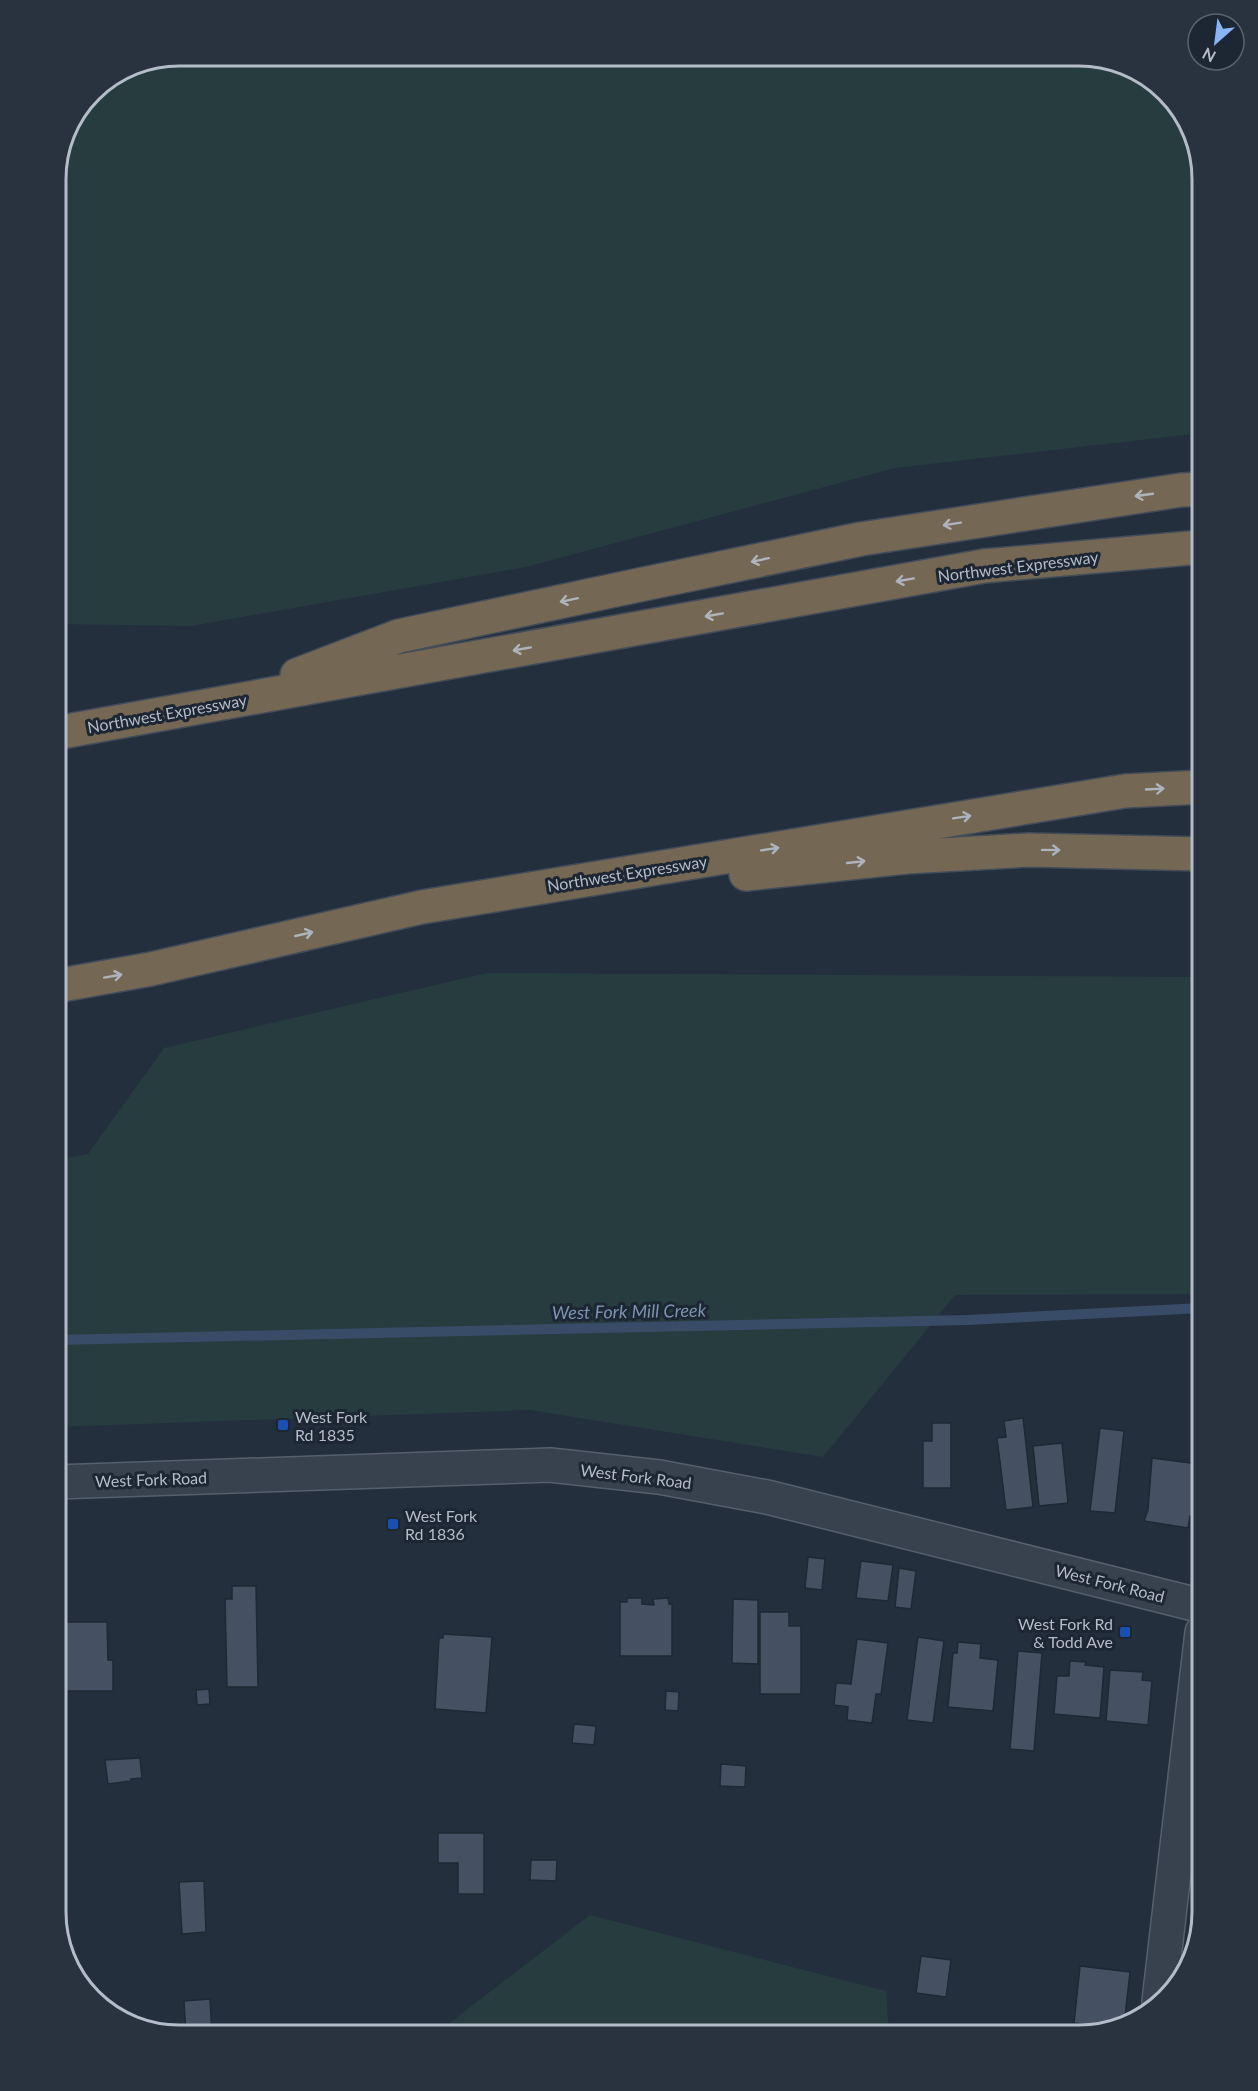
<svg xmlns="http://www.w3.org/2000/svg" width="1258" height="2091" viewBox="0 0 1258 2091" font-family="Lato,sans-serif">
	<rect width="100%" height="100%" fill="#242f3e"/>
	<path fill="#263c3f" d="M179 56H1088L1148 76 1190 124 1202 179V433L895 468 526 567 191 626 56 624V171L65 131 92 91 132 65Z
		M487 973 1202 977V1294L955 1295 823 1457 530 1410 56 1427V1160L88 1154 164 1048Z
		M590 1915 886 1991 889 2035H434Z"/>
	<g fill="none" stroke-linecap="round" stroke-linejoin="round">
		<path stroke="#394c67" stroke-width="10" d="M56 1340 967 1320 1202 1308"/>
	</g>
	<path fill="#455162" stroke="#1f2835" stroke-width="1.5" d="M1023 1418 1033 1507 1006 1510 997 1438 1006 1437 1004 1421Z
		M932 1423H951V1488H923V1441H932Z
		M1100 1428 1124 1431 1115 1513 1090 1511Z
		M1062 1443 1068 1503 1039 1506 1033 1446Z
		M1152 1458 1198 1464 1192 1517 1190 1516 1188 1528 1144 1521 1148 1510Z
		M808 1557 825 1559 822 1590 805 1588Z
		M861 1561 893 1565 888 1601 856 1598Z
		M899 1568 916 1571 911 1609 895 1607Z
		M232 1586H256L258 1687H227L225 1599H232Z
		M627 1598H642V1604L654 1605 653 1599 668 1598 669 1604H672V1656H620V1602H627Z
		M733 1599 758 1600V1664L732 1663Z
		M760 1612H789V1626H801V1694H760Z
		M56 1622H107L108 1660H113V1691H56Z
		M443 1634 492 1637 486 1713 435 1709 439 1638H443Z
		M918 1637 944 1641 933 1723 907 1720Z
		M857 1639 888 1643 881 1694H876L872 1723 847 1720 848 1707 834 1705 836 1683 851 1684Z
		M958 1642 981 1644 980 1658 998 1660 993 1711 948 1707 953 1653H957Z
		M1018 1651 1042 1653 1034 1751 1010 1749Z
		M1070 1661 1086 1662 1085 1665 1104 1667 1100 1718 1054 1714 1057 1676H1069Z
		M1110 1670 1143 1672 1142 1680 1152 1681 1148 1725 1106 1721Z
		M209 1689 210 1704 197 1705 196 1690Z
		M666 1691 679 1692 678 1711 665 1710Z
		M574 1724 596 1726 594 1745 572 1743Z
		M140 1758 142 1778 131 1779V1781L108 1784 105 1760Z
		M721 1764 746 1766 745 1787 720 1786Z
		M438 1833H484V1894H458V1863H438Z
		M531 1860H557L556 1881 530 1880Z
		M204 1881 206 1932 182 1934 179 1882Z
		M921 1956 951 1960 946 1997 916 1993Z
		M1080 1966 1130 1972 1124 2025 1113 2028 1074 2023Z
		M210 1999 212 2035H186L184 2001Z"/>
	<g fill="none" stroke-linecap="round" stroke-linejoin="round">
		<g stroke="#565f6c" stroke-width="36">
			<path id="minor" d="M56 1482 550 1465 659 1477 767 1497 1202 1606
				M1159 2001 1202 1632"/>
		</g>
		<g stroke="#434c59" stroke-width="36">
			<path id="highway" d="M297 675 399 636 639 585 861 539 1181 490 1202 489
				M56 733 984 566 1202 547
				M746 874 906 857 1029 850 1202 854
				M56 986 151 969 422 907 1125 791 1202 787"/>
		</g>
		<use href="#minor" stroke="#38414e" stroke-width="33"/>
		<use href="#highway" stroke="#746855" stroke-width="33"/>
	</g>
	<defs><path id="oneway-shaft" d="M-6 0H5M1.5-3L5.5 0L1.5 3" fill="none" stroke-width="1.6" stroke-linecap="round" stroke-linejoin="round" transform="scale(1.5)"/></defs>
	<g stroke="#aeb4bd">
		<use href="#oneway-shaft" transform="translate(1144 495) rotate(172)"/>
		<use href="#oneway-shaft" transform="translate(952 524) rotate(171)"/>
		<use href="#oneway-shaft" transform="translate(760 560) rotate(168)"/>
		<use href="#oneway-shaft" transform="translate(905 580) rotate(170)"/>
		<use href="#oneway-shaft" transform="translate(569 600) rotate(168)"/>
		<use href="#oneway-shaft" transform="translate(714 615) rotate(170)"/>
		<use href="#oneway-shaft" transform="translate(522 649) rotate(170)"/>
		<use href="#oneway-shaft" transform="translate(1155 789) rotate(-3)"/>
		<use href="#oneway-shaft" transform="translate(962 817) rotate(-9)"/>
		<use href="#oneway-shaft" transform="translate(770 849) rotate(-9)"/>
		<use href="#oneway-shaft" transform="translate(1051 850) rotate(1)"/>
		<use href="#oneway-shaft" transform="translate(856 862) rotate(-6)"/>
		<use href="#oneway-shaft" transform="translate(304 934) rotate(-13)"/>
		<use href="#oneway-shaft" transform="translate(113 976) rotate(-10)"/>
	</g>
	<g fill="#1a4fb4" stroke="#1d2633" stroke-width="2">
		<rect x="277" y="1419" width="12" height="12" rx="3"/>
		<rect x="387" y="1518" width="12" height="12" rx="3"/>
		<rect x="1119" y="1626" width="12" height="12" rx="3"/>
	</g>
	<g text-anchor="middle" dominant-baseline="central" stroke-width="6" stroke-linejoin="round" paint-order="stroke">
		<g font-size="16" fill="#b4bcc9" stroke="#1d2633">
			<text transform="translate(1018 566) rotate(-7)">Northwest Expressway</text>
			<text transform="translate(167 713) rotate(-10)">Northwest Expressway</text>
			<text transform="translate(627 873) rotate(-9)">Northwest Expressway</text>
			<text transform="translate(636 1476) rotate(7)">West Fork Road</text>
			<text transform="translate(151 1479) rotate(-2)">West Fork Road</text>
			<text transform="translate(1110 1583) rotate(14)">West Fork Road</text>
		</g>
		<g font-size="16" fill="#b4bcc9" stroke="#1d2633" text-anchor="start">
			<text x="295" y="1416">West Fork<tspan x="295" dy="18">Rd 1835</tspan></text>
			<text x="405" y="1515">West Fork<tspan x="405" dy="18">Rd 1836</tspan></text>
			<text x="1113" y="1623" text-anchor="end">West Fork Rd<tspan x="1113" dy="18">&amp; Todd Ave</tspan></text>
		</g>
		<g font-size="18" font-style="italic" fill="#7c92b1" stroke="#1d2633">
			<text transform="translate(629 1311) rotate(-1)">West Fork Mill Creek</text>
		</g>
	</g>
	<path d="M0 0H1258V2091H0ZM179 66H1079A113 113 0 0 1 1192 179V1912A113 113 0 0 1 1079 2025H179A113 113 0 0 1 66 1912V179A113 113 0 0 1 179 66Z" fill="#29323f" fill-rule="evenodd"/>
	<path fill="none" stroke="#b4bcc9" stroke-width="3" d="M179 66H1079A113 113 0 0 1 1192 179V1912A113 113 0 0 1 1079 2025H179A113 113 0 0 1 66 1912V179A113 113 0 0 1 179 66Z"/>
	<g transform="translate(1216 42) rotate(208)"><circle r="28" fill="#1d2633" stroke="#59626f" stroke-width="1.5"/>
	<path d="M0-4.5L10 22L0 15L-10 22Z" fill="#8ab4f8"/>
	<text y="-9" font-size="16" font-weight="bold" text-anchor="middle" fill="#b4bcc9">N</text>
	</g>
</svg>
